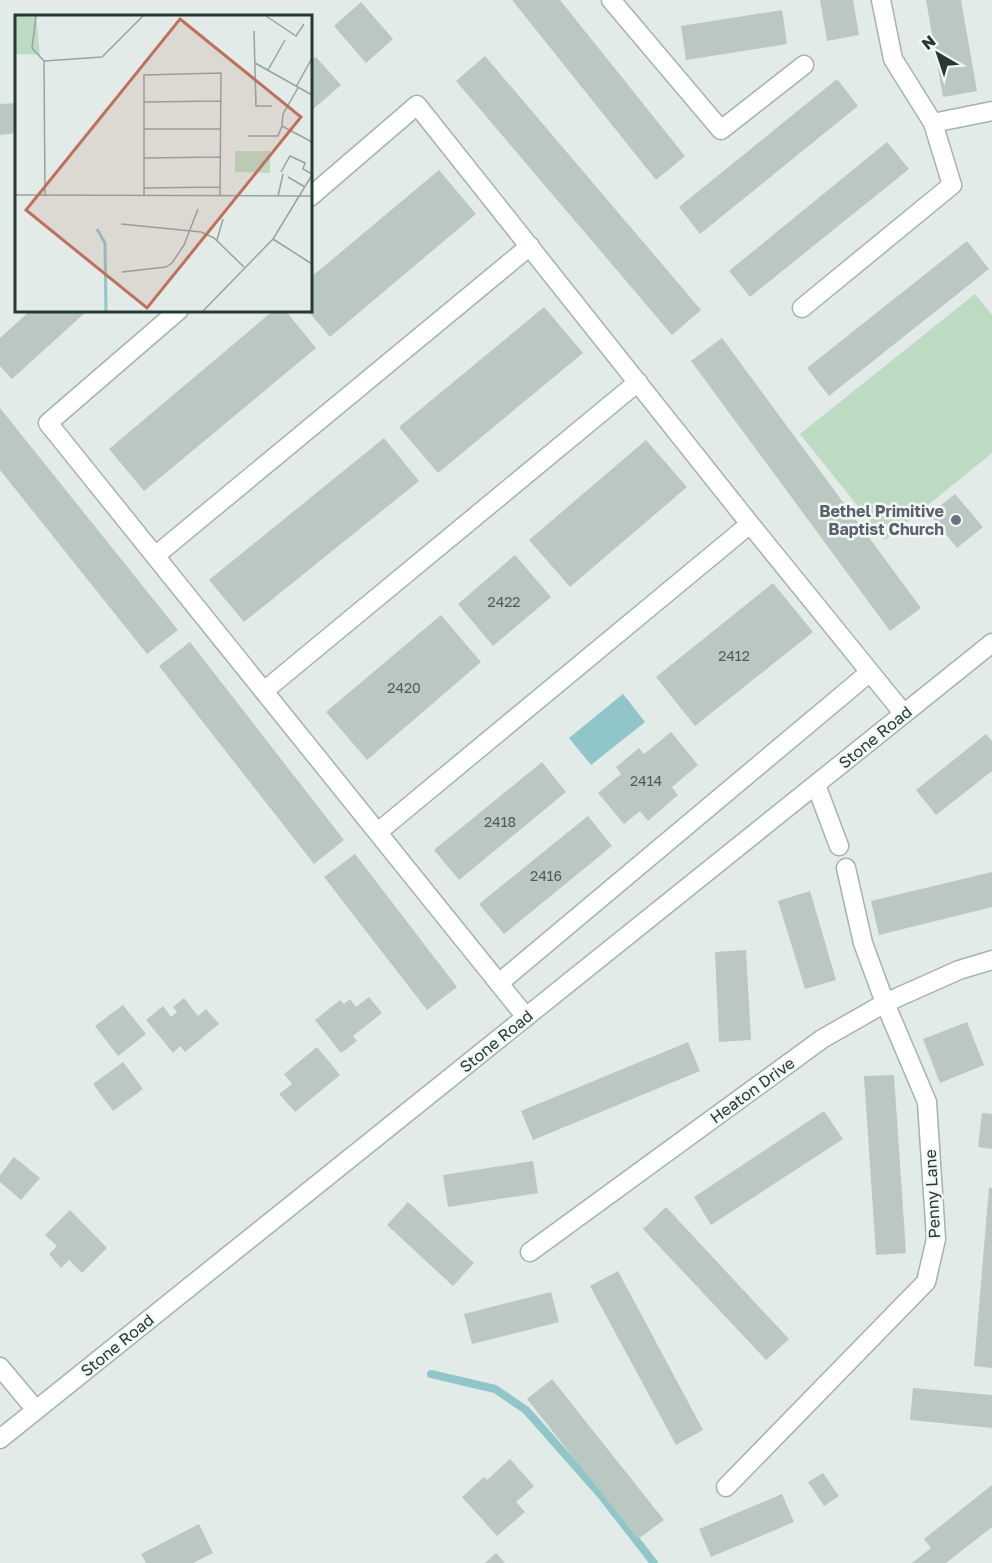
<svg xmlns="http://www.w3.org/2000/svg" width="992" height="1563" viewBox="0 0 992 1563" font-family="'Golos Text',sans-serif">
	<rect width="100%" height="100%" fill="#e2ebe7"/>
	<path fill="#bddac3" d="M975 294 992 315V453L885 540 800 434Z"/>
	<path fill="#90c5ca" d="M623 694 645 722 591 765 569 738Z"/>
	<g fill="none" stroke-linecap="round" stroke-linejoin="round">
		<path stroke="#90c5ca" stroke-width="8" d="M431 1374 495 1389 526 1410 601 1495 654 1563"/>
	</g>
	<path fill="#bbc8c2" d="M512 0H560L685 156 656 180Z
		M820 0H853L859 35 827 41Z
		M926 0H961L977 91 943 97Z
		M361 2 393 39 366 63 334 26Z
		M782 10 787 44 686 60 681 26Z
		M485 56 701 310 672 335 456 81Z
		M316 57 341 85 310 112V61Z
		M837 79 858 106 700 234 679 207Z
		M16 103V133L0 135V104Z
		M887 142 909 169 750 297 729 271Z
		M439 170 476 214 330 337 307 310H310V278Z
		M967 241 989 269 829 396 807 368Z
		M544 307 583 353 438 473 399 427Z
		M31 310H88L12 379 0 366V338Z
		M274 310H285L316 348 144 491 109 449Z
		M722 338 921 608 890 631 691 361Z
		M0 408 178 630 147 654 0 470Z
		M384 438 419 481 244 622 209 580Z
		M646 440 687 487 570 587 529 540Z
		M955 494 983 527 957 548 930 514Z
		M515 555 551 597 493 646 458 604Z
		M773 583 813 632 695 726 656 677Z
		M441 615 481 662 367 760 326 712Z
		M190 642 344 840 314 864 159 666Z
		M671 732 698 765 672 787 678 795 648 821 640 811 624 824 598 793 621 774 616 767 639 748 644 754Z
		M986 734 992 741V771L936 815 916 790Z
		M542 762 566 792 459 880 434 850Z
		M588 816 612 846 504 934 479 904Z
		M355 854 457 987 427 1010 324 877Z
		M992 872V907L879 935 871 901Z
		M810 891 836 980 805 989 778 901Z
		M746 950 751 1040 719 1042 715 952Z
		M369 997 382 1013 353 1036 357 1041 341 1053 315 1020 340 1000 344 1004 350 999 356 1007Z
		M184 998 198 1016 206 1009 219 1024 185 1052 180 1046 173 1053 146 1020 163 1006 171 1017 177 1012 173 1007Z
		M123 1005 146 1034 118 1056 95 1026Z
		M967 1022 984 1065 940 1083 923 1039Z
		M688 1042 700 1071 533 1140 521 1111Z
		M317 1047 340 1075 295 1112 279 1094 292 1084 284 1074Z
		M123 1062 143 1089 113 1111 93 1084Z
		M894 1075 906 1253 876 1255 864 1076Z
		M824 1111 843 1139 711 1225 694 1197Z
		M982 1113 992 1114V1149L978 1147Z
		M14 1157 40 1178 21 1200 0 1182V1175Z
		M533 1161 538 1193 448 1207 443 1175Z
		M989 1188H992V1368L974 1366Z
		M408 1202 474 1263 453 1286 387 1225Z
		M666 1207 789 1339 766 1360 643 1229Z
		M70 1210 107 1248 82 1273 69 1260 61 1268 49 1254 57 1246 45 1235Z
		M618 1271 703 1430 676 1445 590 1286Z
		M551 1292 559 1322 472 1344 464 1314Z
		M552 1379 664 1520 638 1539 527 1399Z
		M913 1388 992 1395V1428L910 1420Z
		M510 1459 534 1486 516 1502 525 1512 497 1536 462 1497 484 1477 487 1480Z
		M823 1473 839 1496 824 1506 808 1482Z
		M992 1485V1527L946 1563H912L931 1548 924 1539Z
		M782 1494 794 1522 711 1557 699 1529Z
		M199 1524 213 1553 193 1563H146L141 1554Z
		M496 1553 505 1563H485Z"/>
	<g fill="none" stroke-linecap="round" stroke-linejoin="round">
		<g stroke="#a5b2ad" stroke-width="21">
			<path id="minor" d="M611 0 721 130 804 65
				M881 0 893 59 933 123
				M310 197 417 105 750 524 904 714
				M802 308 952 185 933 123 992 111
				M179 310 48 423 526 1017
				M155 556 530 246
				M264 691 638 382
				M816 785 839 846
				M378 832 750 524
				M499 983 870 672
				M530 1252 822 1039 885 1003 959 970 992 960
				M0 1367 36 1410
				M0 1439 992 643
				M726 1487 926 1282 936 1239 927 1102 885 1003 863 943 846 868"/>
		</g>
		<use href="#minor" stroke="#fff" stroke-width="18"/>
	</g>
	<circle fill="#6b7280" stroke="#f2f8f5" stroke-width="2" cx="956" cy="520" r="6"/>
	<g text-anchor="middle" dominant-baseline="central" stroke-width="5" stroke-linejoin="round" paint-order="stroke">
		<g font-size="14" fill="#4a5e57">
			<text x="504" y="601">2422</text>
			<text x="734" y="655">2412</text>
			<text x="404" y="687">2420</text>
			<text x="646" y="780">2414</text>
			<text x="500" y="821">2418</text>
			<text x="546" y="875">2416</text>
		</g>
		<g font-size="16" font-weight="bold" fill="#5b616d" stroke="#f2f8f5" text-anchor="end">
			<text x="944" y="511">Bethel Primitive<tspan x="944" dy="18">Baptist Church</tspan></text>
		</g>
		<g font-size="16" fill="#243a33" stroke="#f2f8f5">
			<text transform="translate(875 737) rotate(-39)">Stone Road</text>
			<text transform="translate(496 1041) rotate(-39)">Stone Road</text>
			<text transform="translate(752 1090) rotate(-36)">Heaton Drive</text>
			<text transform="translate(932 1194) rotate(-93)">Penny Lane</text>
			<text transform="translate(117 1345) rotate(-39)">Stone Road</text>
		</g>
	</g>
	<g transform="translate(15 15)">
		<rect width="297" height="297" fill="#e2ebe7"/>
		<path d="M0 1H21L25 40 0 39ZM220 136H255V158L220 157Z" fill="#bddac3"/>
		<path fill="none" stroke="#90c5ca" stroke-width="3" d="M82 214 90 228 91 296"/>
		<path fill="none" stroke="#96a49f" stroke-width="1.5" d="M21 1 17 33 29 46M251 1 281 21 289 9M239 16 241 91H257M29 46 30 180M29 46 87 42 128 1M240 48 297 80M253 55 270 25M281 72 297 43M129 87 206 86M267 111 268 99 283 73M129 114H205M233 121H263L267 111 297 127M129 143 205 142M266 157 275 141 290 148 288 154 297 159M273 162 290 172M129 173 205 172M0 180 297 181M129 180V60L206 58 205 181M263 181 268 159M106 209 186 217 199 223 229 252M258 224 297 249M202 225 208 204M107 257 151 252 157 248 169 230 183 194M188 296 258 224 297 160"/>
		<path fill="#be715d" fill-opacity="0.15" stroke="#be715d" stroke-width="3" d="M165 4 286 102 132 293 11 195Z"/>
		<rect width="297" height="297" fill="none" stroke="#243a33" stroke-width="3"/>
	</g>
	<g transform="translate(938 54) rotate(321)" stroke="#f2f8f5" stroke-width="4.5" paint-order="stroke">
	<path d="M0-4.5L10 22L0 15L-10 22Z" fill="#243a33"/>
	<text y="-9" font-size="16" font-weight="bold" text-anchor="middle" fill="#243a33">N</text>
	</g>
</svg>
